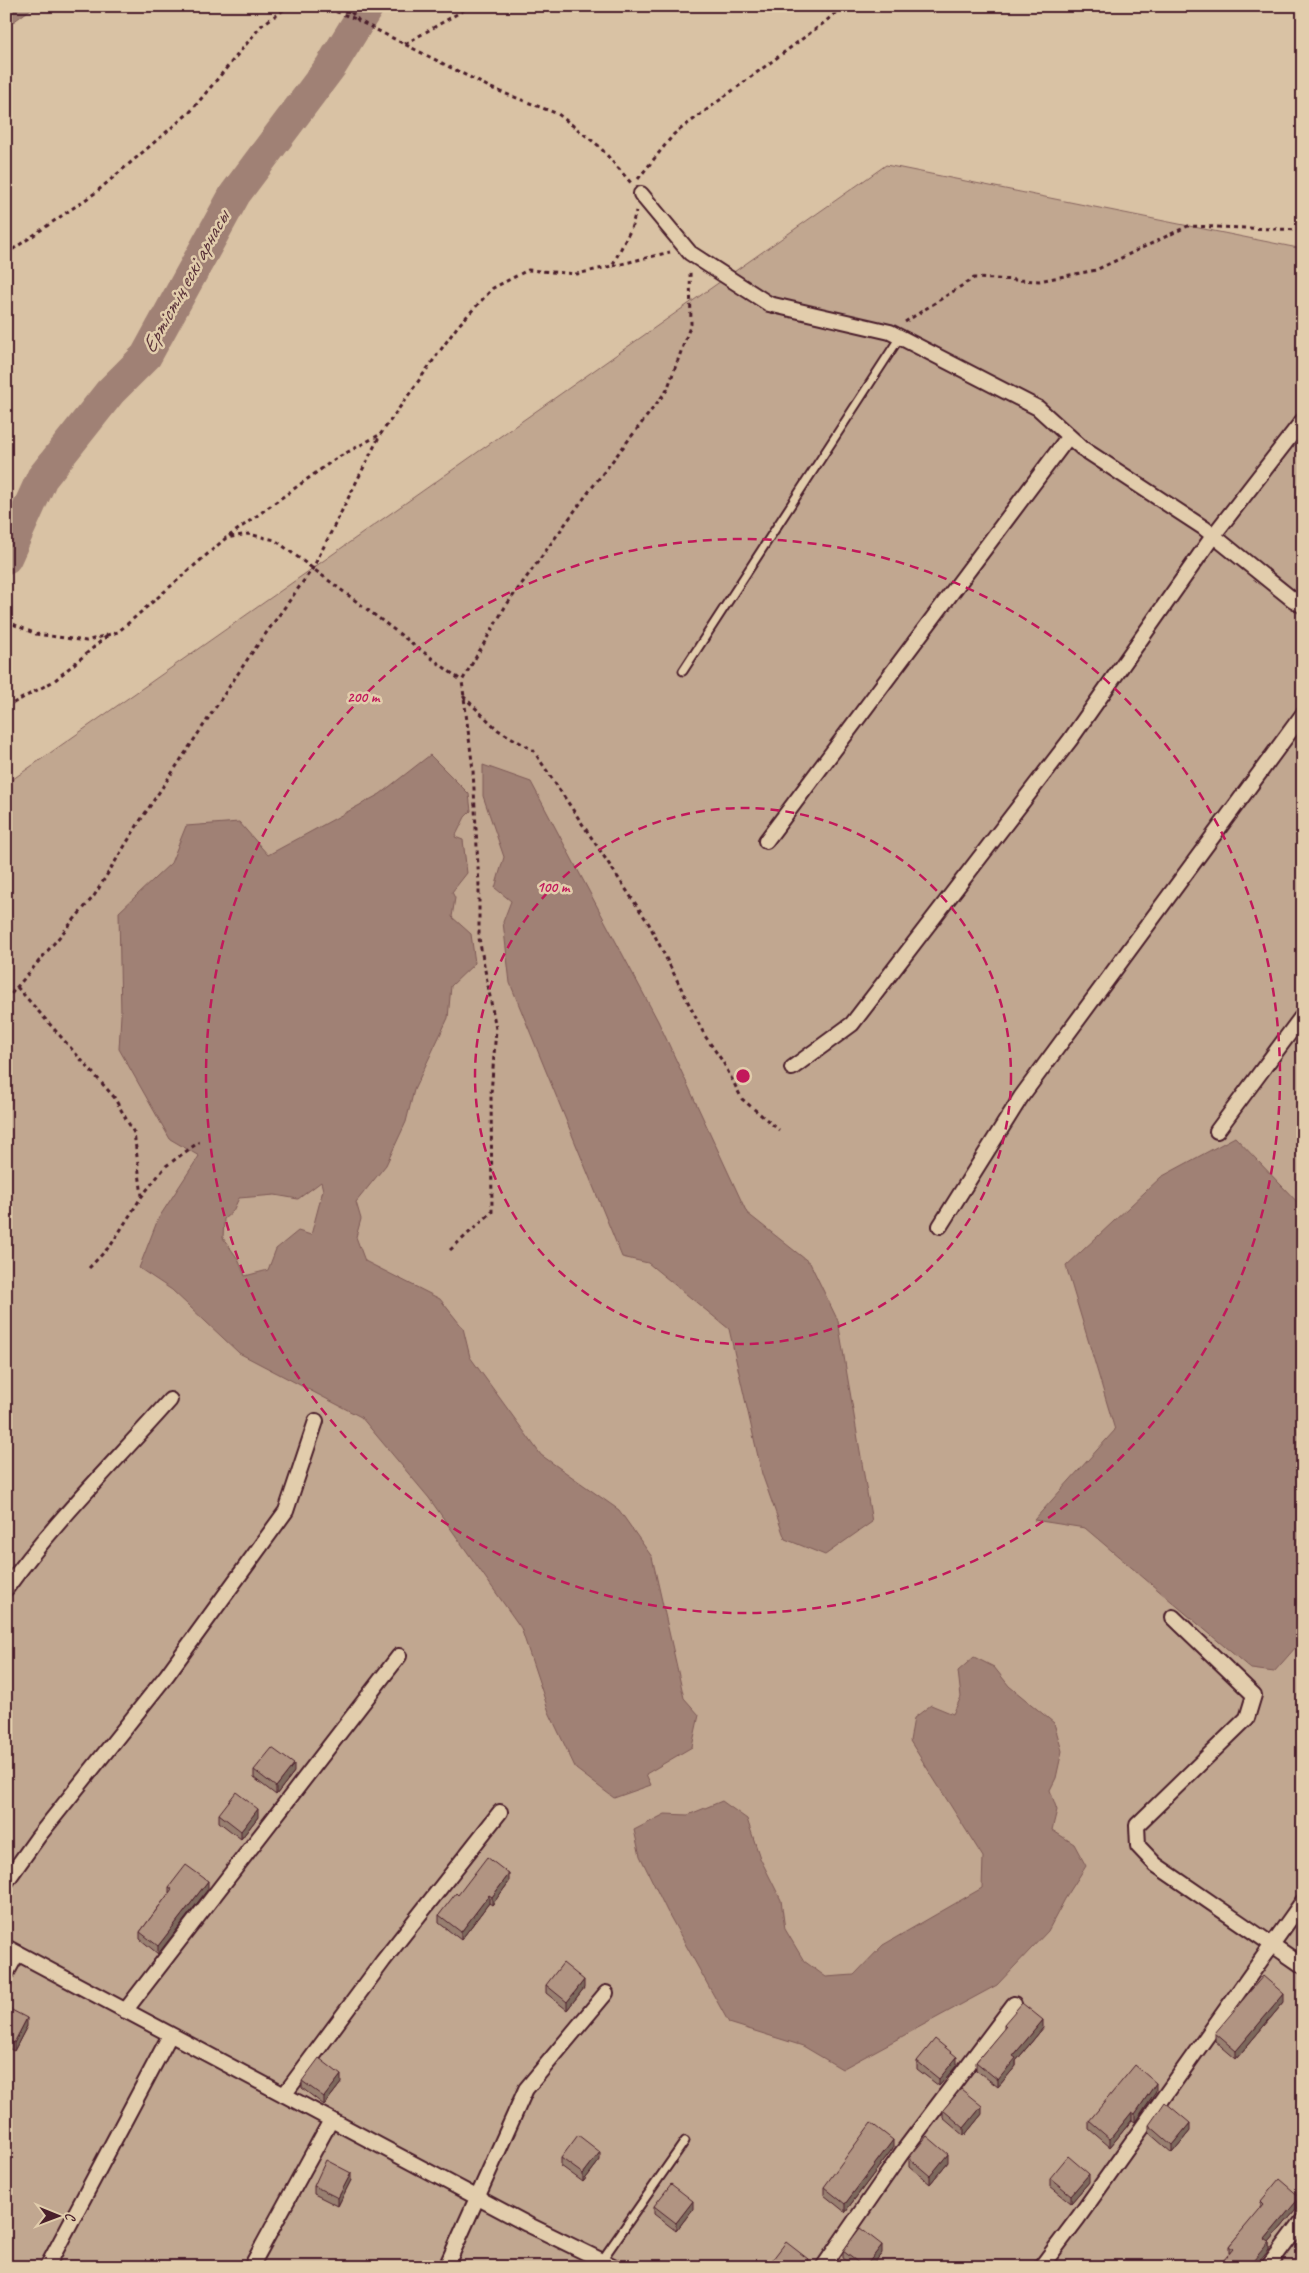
<svg xmlns="http://www.w3.org/2000/svg" width="1309" height="2273" viewBox="0 0 1309 2273" font-family="Caveat,sans-serif">
	<rect width="100%" height="100%" fill="#d9c2a4"/>
	<filter id="ink" filterUnits="userSpaceOnUse"><feTurbulence type="fractalNoise" baseFrequency=".02" numOctaves="2"/><feDisplacementMap in="SourceGraphic" scale="10" xChannelSelector="R" yChannelSelector="G"/><feConvolveMatrix kernelMatrix="1 2 1 2 8 2 1 2 1" color-interpolation-filters="sRGB"/></filter>
	<g filter="url(#ink)">
		<path fill="#c1a790" stroke="#86635e" d="M886 165 1303 249V2267H6V784Z"/>
		<path fill="#a08174" stroke="#7e5a57" fill-rule="evenodd" d="M6 6H35L9 25 6 29Z
			M430 755 469 794 471 811 465 817 455 837 463 840 467 873 452 892 455 898 452 917 471 934 475 963 451 986 448 1018 414 1090 406 1122 386 1165 356 1202 361 1219 356 1237 365 1261 440 1299 463 1328 470 1357 541 1455 619 1510 652 1557 684 1698 699 1715 692 1747 646 1774 651 1785 614 1798 576 1769 549 1712 521 1628 429 1498 361 1417 239 1353 172 1290 139 1268 158 1219 199 1156 170 1139 119 1049 121 1015 119 912 171 863 186 826 239 822 268 855 380 794ZM321 1182 323 1190 311 1235 298 1231 276 1249 268 1270 245 1276 238 1259 223 1238 224 1219 233 1211 239 1198 275 1195 298 1199Z
			M483 765 531 782 658 1021 747 1213 810 1263 838 1321 872 1522 825 1555 785 1539 762 1474 729 1329 648 1263 622 1257 510 983 503 922 511 901 495 888 504 857 483 796Z
			M1235 1137 1303 1208V1639L1274 1672 1251 1669 1085 1528 1034 1520 1115 1430 1066 1266 1161 1177Z
			M974 1657 994 1667 1009 1686 1054 1723 1062 1751 1056 1778 1050 1790 1057 1810 1052 1830 1074 1844 1086 1866 1065 1899 1048 1931 997 1985 842 2069 803 2046 729 2023 667 1911 640 1856 634 1830 665 1814 688 1815 722 1801 747 1819 760 1858 781 1900 785 1929 804 1961 826 1977 854 1975 883 1945 982 1888 983 1857 910 1741 914 1718 931 1705 953 1714 961 1697 958 1671Z"/>
		<g fill="none" stroke-linecap="round" stroke-linejoin="round">
			<path stroke="#a08174" stroke-width="32" d="M6 558 42 478 110 392 146 356 235 194 331 66 368 6"/>
			<g stroke="#4a1f2b" stroke-width="11">
				<path id="service" d="M683 671 900 337
					M602 2260 685 2141"/>
			</g>
			<g stroke="#4a1f2b" stroke-width="18">
				<path id="minor" d="M641 194 690 253 769 304 890 332 1038 408 1082 448 1204 528 1292 599 1303 606
					M766 841 1069 436
					M792 1068 852 1024 1070 740 1213 536 1303 420
					M1217 1131 1303 1015
					M940 1226 1021 1097 1303 714
					M6 1589C54 1522 115 1462 170 1400
					M1173 1617 1254 1695 1247 1718 1137 1825 1138 1846 1156 1865 1303 1966
					M6 1882 38 1837 167 1675 286 1511 316 1421
					M6 1947 527 2224 615 2267
					M6 1974 17 1954
					M125 2011 399 1656
					M284 2095 383 1961 500 1812
					M47 2267 170 2035
					M251 2267 331 2120
					M446 2267 526 2089 606 1993
					M823 2267 901 2154 1014 2004
					M1041 2267 1078 2218 1303 1901
					M1268 2267 1303 2220"/>
			</g>
			<path stroke="#4a1f2b" stroke-width="3" stroke-dasharray="4 4" stroke-linecap="butt" d="M321 6 356 19
				M346 6 359 21 491 88 558 114 599 146 632 184
				M399 6 424 9 430 6
				M405 44 471 6
				M638 179 674 134 825 22 843 6
				M6 254 95 193 191 111 262 25 289 6
				M613 266 670 252
				M905 322 974 278 1039 281 1096 270 1188 226 1303 230
				M229 536 335 459 379 435
				M6 621 36 634 86 641 118 632 226 538 248 534 275 540 462 681
				M463 696 498 730 533 750 649 924 705 1036 723 1062 742 1099 779 1130
				M6 707 54 681 107 636
				M17 987 114 1097 134 1133 142 1196
				M6 1000 94 896 140 821 249 657 313 568 380 435 457 327 493 288 528 270 577 274 612 266 631 229 636 211
				M450 1250 492 1212 491 1094 496 1029 479 938V886L473 770 462 681 505 607 587 494 667 390 691 324 690 271
				M89 1268 111 1245 142 1196 166 1166 199 1142"/>
			<use href="#service" stroke="#e2cdac" stroke-width="7"/>
			<use href="#minor" stroke="#e2cdac" stroke-width="14"/>
		</g>
		<path fill="#987f70" stroke="#4a1f2b" d="M254 1770 294 1772 276 1795 254 1778Z
			M219 1814 258 1817 241 1839 219 1822Z
			M509 1882 492 1905 489 1903 461 1940 439 1923V1915L458 1895Z
			M169 1887 208 1889 158 1954 140 1939V1932L169 1893Z
			M546 1985 584 1988 567 2010 546 1993Z
			M1284 2002 1236 2059 1215 2041V2033Z
			M6 2007 27 2026 14 2051 6 2047Z
			M1004 2024 1043 2028 1016 2061V2066L998 2087 976 2070V2062L1004 2029Z
			M917 2061 957 2065 939 2086 917 2069Z
			M302 2081 341 2083 324 2105 302 2088Z
			M1156 2091 1135 2122 1132 2120 1110 2147 1089 2129V2121Z
			M943 2110 982 2114 964 2136 943 2118Z
			M1149 2125 1190 2131 1172 2153 1149 2133Z
			M893 2148 845 2212 824 2195V2187Z
			M561 2158 600 2160 583 2182 561 2166Z
			M909 2158 948 2162 930 2184 909 2166Z
			M1050 2178 1089 2182 1071 2203 1050 2186Z
			M351 2180 338 2206 314 2194V2186Z
			M1261 2201 1300 2205 1269 2242V2250L1229 2253V2246L1261 2209Z
			M654 2206 693 2209 676 2231 654 2214Z
			M843 2251 882 2253 871 2267H854L843 2258Z"/>
		<path fill="#7c685b" stroke="#4a1f2b" d="M294 1764V1772L276 1795V1787Z
			M258 1809V1817L241 1839V1831Z
			M509 1874V1882L492 1905V1897Z
			M208 1881V1889L158 1954V1946Z
			M489 1895V1903L461 1940V1932Z
			M584 1980V1988L567 2010V2002Z
			M1284 1994V2002L1236 2059V2051Z
			M27 2018V2026L14 2051V2043Z
			M1043 2020V2028L1016 2061V2066L998 2087V2080L1013 2056Z
			M957 2057V2065L939 2086V2079Z
			M341 2075V2083L324 2105V2097Z
			M1156 2083V2091L1135 2122V2114Z
			M982 2106V2114L964 2136V2128Z
			M1132 2112V2120L1110 2147V2139Z
			M1190 2123V2131L1172 2153V2145Z
			M893 2140V2148L845 2212V2204Z
			M600 2152V2160L583 2182V2174Z
			M948 2154V2162L930 2184V2176Z
			M351 2173V2180L338 2206V2198Z
			M1089 2174V2182L1071 2203V2195Z
			M1300 2197V2205L1269 2242V2250L1255 2267H1248L1265 2239Z
			M693 2201V2209L676 2231V2223Z
			M882 2245V2253L871 2267H865Z
			M808 2259V2267H802Z"/>
		<path fill="#b19482" stroke="#4a1f2b" d="M272 1748 294 1764 276 1787 254 1770Z
			M236 1792 258 1809 241 1831 219 1814Z
			M487 1857 509 1874 492 1897 489 1895 461 1932 439 1915 456 1893 458 1895Z
			M186 1865 208 1881 158 1946 140 1932 172 1889 169 1887Z
			M563 1963 584 1980 567 2002 546 1985Z
			M1263 1976 1284 1994 1236 2051 1215 2033Z
			M1022 2003 1043 2020 1013 2056 1016 2058 998 2080 976 2062 1006 2026 1004 2024Z
			M6 2007 27 2018 14 2043 6 2039Z
			M935 2039 957 2057 939 2079 917 2061Z
			M319 2058 341 2075 324 2097 302 2081Z
			M1135 2065 1156 2083 1135 2114 1132 2112 1110 2139 1089 2121Z
			M961 2089 982 2106 964 2128 943 2110Z
			M1165 2102 1190 2123 1172 2145 1149 2125Z
			M871 2123 893 2140 845 2204 824 2187Z
			M578 2135 600 2152 583 2174 561 2158Z
			M927 2136 948 2154 930 2176 909 2158Z
			M1068 2156 1089 2174 1071 2195 1050 2178Z
			M326 2160 351 2173 338 2198 314 2186Z
			M1279 2179 1300 2197 1265 2239 1269 2242 1248 2267H1218L1233 2249 1229 2246 1264 2204 1261 2201Z
			M671 2184 693 2201 676 2223 654 2206Z
			M860 2228 882 2245 865 2267H864L843 2251Z
			M786 2242 808 2259 802 2267H772L769 2264Z
			M1055 2260 1063 2267H1050Z"/>
	</g>
	<g fill="none" stroke="#c2185b" stroke-width="2.5" stroke-dasharray="9 6">
		<circle cx="743" cy="1076" r="268"/>
		<circle cx="743" cy="1076" r="537"/>
	</g>
	<g text-anchor="middle" dominant-baseline="central" stroke-width="5" stroke-linejoin="round" paint-order="stroke">
		<g font-size="21" font-style="italic" fill="#5b333a" stroke="#e2cdac">
			<text transform="translate(185 282) rotate(-61)">Ертістің ескі арнасы</text>
		</g>
	</g>
	<circle cx="743" cy="1076" r="8" fill="#c2185b" stroke="#e2cdac" stroke-width="2.5"/>
	<g font-size="15" text-anchor="middle" font-weight="bold" fill="#c2185b" stroke="#e2cdac" stroke-width="5" stroke-linejoin="round" paint-order="stroke">
		<text x="363" y="702">200 m</text>
		<text x="553" y="892">100 m</text>
	</g>
	<rect width="1309" height="2273" fill="none" stroke="#e2cdac" stroke-width="25"/>
	<rect x="12" y="12" width="1284" height="2248" fill="none" stroke="#4a1f2b" stroke-width="2" filter="url(#ink)"/>
	<g transform="translate(58 2216) rotate(91)" stroke="#e2cdac" stroke-width="4" paint-order="stroke">
	<path d="M0-4L9 19L0 12L-9 19Z" fill="#4a1f2b"/>
	<text y="-8" font-size="14" font-weight="bold" text-anchor="middle" fill="#4a1f2b">С</text>
	</g>
</svg>
